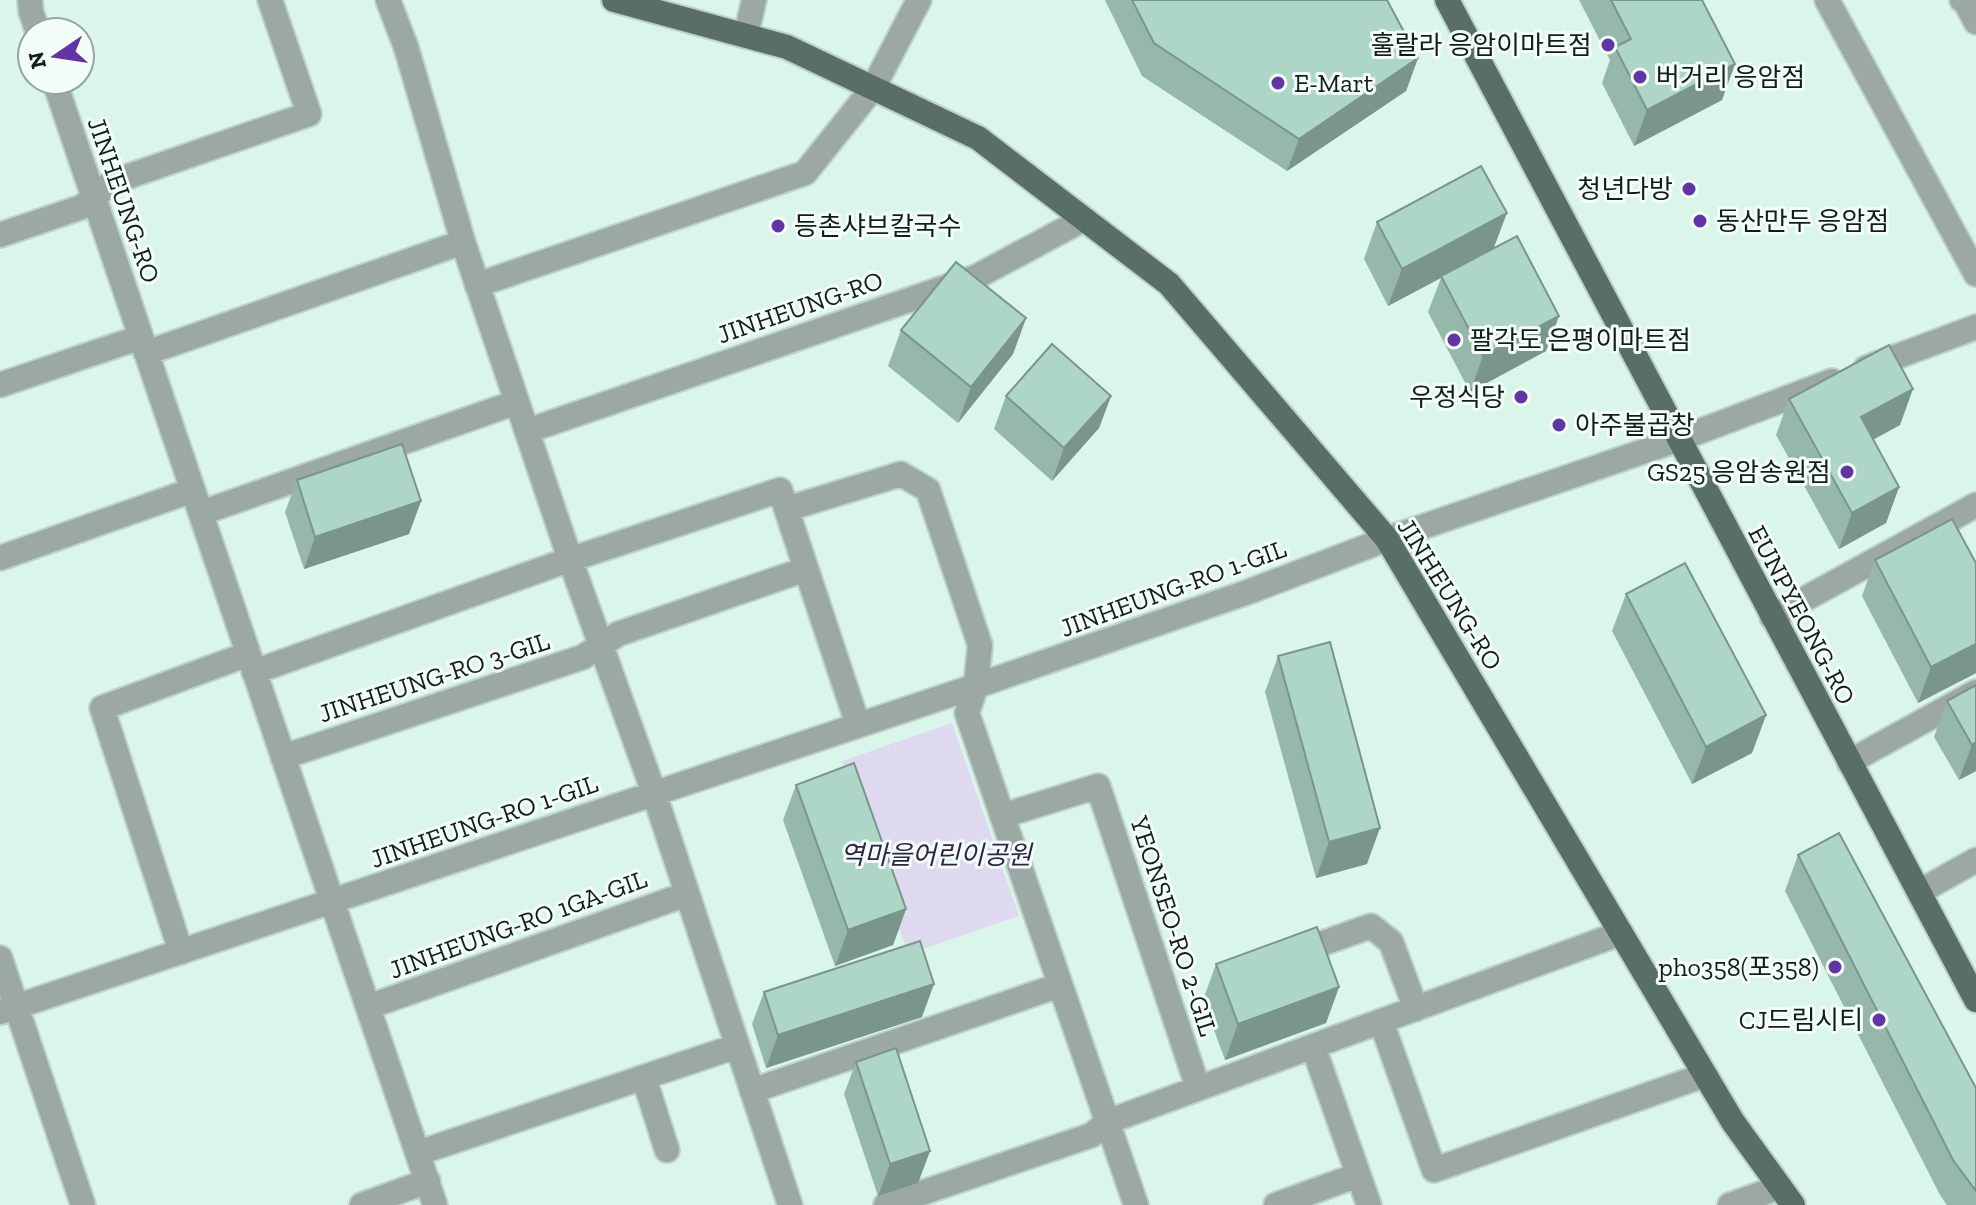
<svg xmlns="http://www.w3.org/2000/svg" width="1976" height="1205" viewBox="0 0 1976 1205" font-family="'Zilla Slab','Noto Sans KR',serif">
	<rect width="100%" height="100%" fill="#daf5ea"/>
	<path fill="#dfd9f0" d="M952 723 1019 916 908 954 842 761Z"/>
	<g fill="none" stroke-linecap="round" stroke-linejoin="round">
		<g stroke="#bad2c8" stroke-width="28">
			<path id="minor" d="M30 0 31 12 38 32
				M388 0 406 47 463 242 571 562 654 793 790 1205
				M1827 0 1976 274
				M1962 0 1965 1 1976 22
				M746 35 754 0
				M54 80 435 1205
				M0 235 82 207 112 182 309 114 270 0
				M477 285 805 173 873 88 919 0
				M146 353 463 242
				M1866 368 1976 327
				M0 385 141 337
				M527 431 976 277 1084 219
				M787 509 901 474 928 490 980 645 976 686 967 713 1136 1205
				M201 513 517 402
				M0 558 193 490
				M1772 617 1976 505
				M254 672 557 564 780 490 858 725
				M283 757 583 657 618 634 806 569
				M1849 762 1976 692
				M1002 816 1098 786 1198 1088
				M1919 892 1976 860
				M1304 950 1371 926 1391 942 1416 1009
				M181 952 102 708 248 654
				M0 958 83 1205
				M368 1007 687 894
				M0 1012 976 686 1248 592 1387 539 1677 440 1832 381
				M1381 1021 1434 1170 1705 1075
				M1313 1046 1369 1205
				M644 1078 667 1150
				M752 1091 1060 985
				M418 1153 737 1046
				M362 1205 428 1181
				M886 1205 1092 1135 1107 1122 1621 933
				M1276 1205 1358 1175
				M1730 1205 1780 1187"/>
		</g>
		<g stroke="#bad2c8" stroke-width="28">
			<path id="major" d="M614 0 787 47 978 138 1169 284 1387 539 1733 1122 1793 1205
				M1447 0 1976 1000"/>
		</g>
		<use href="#minor" stroke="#9ca8a3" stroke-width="24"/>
		<use href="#major" stroke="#596e65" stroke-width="24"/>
	</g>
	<path fill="#96b8aa" d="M1105 0H1387L1418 58 1406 91 1287 171 1142 76Z
		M1579 0H1702L1722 100 1634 146 1602 83 1610 60Z
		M1377 222 1494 249 1546 351 1470 392 1428 312 1441 278 1388 306 1364 259Z
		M1026 318 1013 354 958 423 888 366 901 330Z
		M1006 396H1111L1099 428 1052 481 994 429Z
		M1789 399 1900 425 1873 440 1899 487 1886 523 1839 549 1776 435Z
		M297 480 421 501 409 534 304 569 285 512Z
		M1875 560 1976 563V673L1918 703 1862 596Z
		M1626 594 1766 715 1752 753 1692 784 1612 631Z
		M1278 656 1367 864 1316 878 1265 692Z
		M1976 685V771L1959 780 1934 737 1947 701Z
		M796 785 906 909 893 945 835 966 783 820Z
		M1798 855 1976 1088V1205H1947L1940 1195 1785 891Z
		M1216 964 1339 987 1326 1023 1225 1060 1203 1000Z
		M764 992 922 1017 766 1068 752 1024Z
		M856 1062 930 1151 918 1183 878 1196 844 1094Z"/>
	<path fill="#7a968b" d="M1418 58 1406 91 1287 171 1299 139Z
		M1735 64 1722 100 1634 146 1647 110Z
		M1507 213 1493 250 1388 306 1402 269Z
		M1559 316 1546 351 1470 392 1483 356Z
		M1026 318 1013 354 958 423 971 387Z
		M1913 389 1900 425 1848 453 1861 417Z
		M1111 396 1099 428 1052 481 1064 448Z
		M1899 487 1886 523 1839 549 1852 513Z
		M421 501 409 534 304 569 315 537Z
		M1976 644V673L1918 703 1931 667Z
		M1766 715 1752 753 1692 784 1706 747Z
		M1976 742V771L1959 780 1972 745Z
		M1380 828 1367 864 1316 878 1329 842Z
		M906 909 893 945 835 966 848 930Z
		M934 984 922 1017 766 1068 778 1035Z
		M1339 987 1326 1023 1225 1060 1238 1024Z
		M930 1151 918 1183 878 1196 890 1164Z"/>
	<path fill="#aed6c6" stroke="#7a968b" stroke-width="2" d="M1132 0H1387L1418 58 1299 139 1154 43Z
		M1611 0H1702L1735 64 1647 110 1615 47 1631 39Z
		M1481 166 1507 213 1402 269 1377 222Z
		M1517 236 1559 316 1483 356 1441 276Z
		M956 262 1026 318 971 387 901 330Z
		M1052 344 1111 396 1064 448 1006 396Z
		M1889 345 1913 389 1861 417 1899 487 1852 513 1789 399Z
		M402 444 421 501 315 537 297 480Z
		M1952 519 1976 563V644L1931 667 1875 560Z
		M1685 563 1766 715 1706 747 1626 594Z
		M1330 642 1380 828 1329 842 1278 656Z
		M1976 685V742L1972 745 1947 701Z
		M854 763 906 909 848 930 796 785Z
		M1839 833 1976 1088V1191L1953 1160 1798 855Z
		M1317 927 1339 987 1238 1024 1216 964Z
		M920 941 934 984 778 1035 764 992Z
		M896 1048 930 1151 890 1164 856 1062Z"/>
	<g fill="#6333aa" stroke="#f3fef9" stroke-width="3">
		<circle cx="1608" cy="45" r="8"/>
		<circle cx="1640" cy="77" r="8"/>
		<circle cx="1278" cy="83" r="8"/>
		<circle cx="1689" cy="189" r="8"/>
		<circle cx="1700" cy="221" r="8"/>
		<circle cx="778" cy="226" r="8"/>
		<circle cx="1454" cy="340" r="8"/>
		<circle cx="1521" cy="397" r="8"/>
		<circle cx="1559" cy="425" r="8"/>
		<circle cx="1847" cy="472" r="8"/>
		<circle cx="1835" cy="967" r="8"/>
		<circle cx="1879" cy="1020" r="8"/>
	</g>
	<g text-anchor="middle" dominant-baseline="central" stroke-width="6" stroke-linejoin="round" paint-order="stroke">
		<g font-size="26" fill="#121c18" stroke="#f3fef9" text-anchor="end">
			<text x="1592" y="45">훌랄라 응암이마트점</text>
			<text x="1656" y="77" text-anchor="start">버거리 응암점</text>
			<text x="1294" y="83" text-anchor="start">E-Mart</text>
			<text x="1673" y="189">청년다방</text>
			<text x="1716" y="221" text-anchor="start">동산만두 응암점</text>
			<text x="794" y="226" text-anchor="start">등촌샤브칼국수</text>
			<text x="1470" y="340" text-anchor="start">팔각도 은평이마트점</text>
			<text x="1505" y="397">우정식당</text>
			<text x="1575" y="425" text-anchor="start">아주불곱창</text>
			<text x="1831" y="472">GS25 응암송원점</text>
			<text x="1819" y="967">pho358(포358)</text>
			<text x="1863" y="1020">CJ드림시티</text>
		</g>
		<g font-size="26" fill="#121c18" stroke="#f3fef9">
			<text transform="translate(124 200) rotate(71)">JINHEUNG-RO</text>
			<text transform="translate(800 307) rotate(-19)">JINHEUNG-RO</text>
			<text transform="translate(1173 588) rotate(-20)">JINHEUNG-RO 1-GIL</text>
			<text transform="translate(1450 594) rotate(58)">JINHEUNG-RO</text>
			<text transform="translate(1802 615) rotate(62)">EUNPYEONG-RO</text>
			<text transform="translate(434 677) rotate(-18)">JINHEUNG-RO 3-GIL</text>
			<text transform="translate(484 821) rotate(-19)">JINHEUNG-RO 1-GIL</text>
			<text transform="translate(518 924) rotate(-20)">JINHEUNG-RO 1GA-GIL</text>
			<text transform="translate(1174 926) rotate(72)">YEONSEO-RO 2-GIL</text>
		</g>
		<g font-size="26" font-style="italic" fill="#2f204c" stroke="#f3fef9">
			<text x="936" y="855">역마을어린이공원</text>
		</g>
	</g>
	<g transform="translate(56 56) rotate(257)"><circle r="38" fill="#f3fef9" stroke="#99a49f" stroke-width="2"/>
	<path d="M0-6L14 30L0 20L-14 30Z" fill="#6333aa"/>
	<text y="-12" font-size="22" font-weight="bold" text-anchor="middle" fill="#121c18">N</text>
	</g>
</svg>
